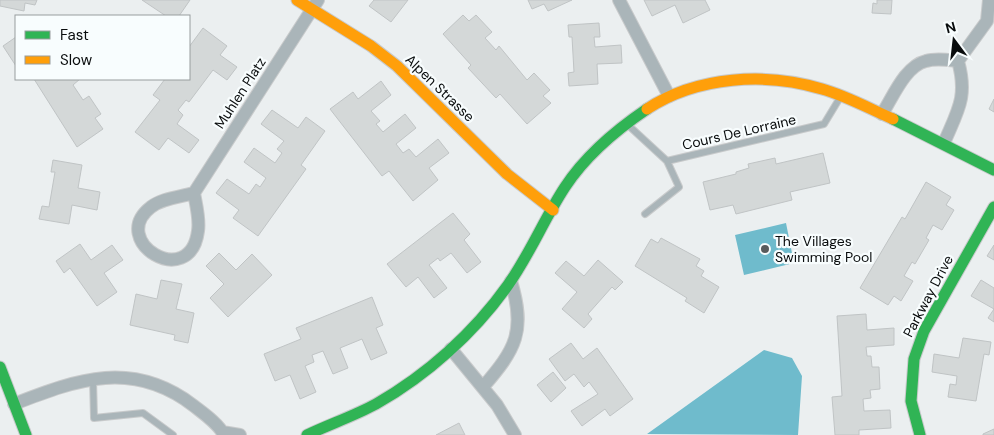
<svg xmlns="http://www.w3.org/2000/svg" width="994" height="435" viewBox="0 0 994 435" font-family="'DM Sans',sans-serif">
	<rect width="100%" height="100%" fill="#ebeff0"/>
	<path fill="#6fbbcc" d="M786 223 794 263 744 275 735 235Z
		M764 350 792 358 802 376 798 435 647 434Z"/>
	<path fill="#d4d8d8" stroke="#c0c4c5" d="M0 0H37L35 5 25 3 24 11 0 6Z
		M142 0H190L179 16H166Z
		M374 0H408L391 22 369 6Z
		M528 0H572L548 11 544 4 532 9Z
		M644 0H705L710 10 683 23 675 5 652 16Z
		M877 0H892L891 14 872 13 873 3 877 4Z
		M463 15 469 21 476 15 492 32 485 38 496 50 499 46 527 80 534 73 550 90 543 96 551 103 527 124 500 94 496 98 468 68 471 65 443 34Z
		M599 23 600 37H594L595 47 621 45 622 63 597 64 598 84 569 86 568 73 574 72 572 37H569L568 25Z
		M203 28 227 46 220 55 237 67 227 80 213 70 189 102 186 100 178 110 183 115 177 124 199 140 189 153 168 138 159 150 135 132 160 100 153 95 165 79H189V47Z
		M16 37V66L3 46Z
		M34 79H80L73 85 83 100 89 96 101 114 95 118 103 129 77 147Z
		M381 81 391 95 371 111 380 121 376 124 383 132 405 114 416 128 396 144 403 153 409 149 416 157 438 139 449 153 429 168 438 180 413 201 389 171 382 176 330 109 353 92 358 99Z
		M994 99V112L989 109Z
		M272 110 298 128 306 117 325 131 301 165 306 169 258 236 233 218 239 210 216 193 227 179 249 194 256 184 260 187 266 178 244 162 254 148 275 163 282 153 277 149 284 141 261 124Z
		M823 153 830 183 790 192 792 200 736 214 733 205 710 210 703 182 736 174V172L749 168 748 164 775 158 776 164Z
		M53 160 82 165 78 188 100 192 97 210 72 205 69 224 39 219 42 206 49 207 55 172H51Z
		M926 182 951 197 946 205 954 210 942 230 933 225 926 238 929 240 915 264 912 262 904 276 913 281 901 301 894 296 888 305 860 288 902 217 905 219Z
		M453 213 470 234 464 240 481 262 467 273 451 253 440 261 438 258 429 265 447 288 434 298 418 277 406 287 387 264Z
		M661 238 700 259 696 266 704 271 701 276 719 287 704 313 685 301 687 298 635 266 651 239 658 243Z
		M80 244 91 260 112 245 123 260 104 273 117 292 97 306 70 268 64 273 56 261Z
		M994 245V260L987 256Z
		M219 253 236 270 252 254 272 275 228 317 210 298 224 284 206 266Z
		M598 260 623 282 615 290 612 287 588 314 592 319 584 328 562 309 577 292 555 273 566 261 584 276Z
		M161 280 182 284 176 309 194 313 188 343 174 340 175 335 130 325 136 294 157 299Z
		M981 280 994 288V322L988 318 994 309 971 296Z
		M372 297 383 325 376 328 387 353 371 360 362 339 340 348 348 368 333 374 323 351 312 355 314 362 305 366 316 392 300 399 290 375 275 381 264 354 301 339 296 328Z
		M866 314 867 330 894 328V345L866 347 867 356H871L872 367H879L880 389 870 390 871 398 863 399 864 411 890 410 891 428 859 430V435H835L832 397 842 396 837 316Z
		M963 338 991 342 989 355 984 354 976 401 948 397 950 384 956 385 957 376 932 372 934 354 959 358Z
		M571 343 583 359 597 348 633 399 610 416 605 409 582 426 571 411 598 394 589 382 584 387 574 374 565 381 549 359Z
		M553 372 566 388 551 402 537 385Z
		M459 423 465 435H436Z
		M994 429V435H983V434Z"/>
	<g fill="none" stroke-linecap="round" stroke-linejoin="round">
		<g stroke="#c8cacb" stroke-width="8">
			<path id="lane" d="M628 125 667 161 679 187 645 214
				M667 161 824 124 841 96
				M93 379 94 418 143 413 173 435"/>
		</g>
		<g stroke="#c8cacb" stroke-width="14">
			<path id="street" d="M619 0 669 96
				M882 114C893 97 905 66 926 61 936 58 948 60 958 61
				M944 143C958 110 968 97 958 61L987 21 989 0
				M194 193 318 0
				M194 193C196 205 200 219 198 231 190 292 107 241 151 207 162 198 181 197 194 193Z
				M451 349 497 405 515 435
				M483 387C516 349 526 331 511 281
				M14 404C78 379 133 359 194 406 203 413 219 424 224 435
				M222 432 240 435"/>
		</g>
		<g stroke="#c8cacb" stroke-width="13">
			<path id="fast" d="M893 119 994 170
				M0 367 26 435
				M307 435C330 424 354 416 376 404 427 375 474 333 508 285 530 254 544 219 565 187 586 155 616 130 647 109
				M920 435 911 401 914 359 924 331 994 207"/>
		</g>
		<g stroke="#c8cacb" stroke-width="13">
			<path id="slow" d="M297 0 371 46 397 66 507 174 553 210
				M647 109C697 76 766 72 822 89 847 96 870 109 893 119"/>
		</g>
		<use href="#lane" stroke="#aab5b9" stroke-width="6"/>
		<use href="#street" stroke="#aab5b9" stroke-width="12"/>
		<use href="#fast" stroke="#30b455" stroke-width="11"/>
		<use href="#slow" stroke="#ff9f0a" stroke-width="11"/>
	</g>
	<circle fill="#585b5c" stroke="#f8fdfe" stroke-width="2" cx="765" cy="249" r="5"/>
	<g text-anchor="middle" dominant-baseline="central" stroke-width="4.5" stroke-linejoin="round" paint-order="stroke">
		<g font-size="14" fill="#090c0d" stroke="#f8fdfe">
			<text transform="translate(440 88) rotate(44)">Alpen Strasse</text>
			<text transform="translate(240 93) rotate(-57)">Muhlen Platz</text>
			<text transform="translate(739 132) rotate(-13)">Cours De Lorraine</text>
			<text transform="translate(928 296) rotate(-62)">Parkway Drive</text>
		</g>
		<g font-size="14" fill="#090c0d" stroke="#f8fdfe" text-anchor="start">
			<text x="775" y="241">The Villages<tspan x="775" dy="16">Swimming Pool</tspan></text>
		</g>
	</g>
	<rect x="15" y="15" width="175" height="65" fill="#f8fdfe" stroke="#989d9e"/>
	<rect x="25" y="31" width="25" height="8" fill="#30b455" stroke="#989d9e"/>
	<text x="60" y="40" font-size="15" fill="#090c0d">Fast</text>
	<rect x="25" y="56" width="25" height="8" fill="#ff9f0a" stroke="#989d9e"/>
	<text x="60" y="65" font-size="15" fill="#090c0d">Slow</text>
	<g transform="translate(954 40) rotate(345)" stroke="#f8fdfe" stroke-width="4" paint-order="stroke">
	<path d="M0-4L9 19L0 12L-9 19Z" fill="#090c0d"/>
	<text y="-8" font-size="14" font-weight="bold" text-anchor="middle" fill="#090c0d">N</text>
	</g>
</svg>
